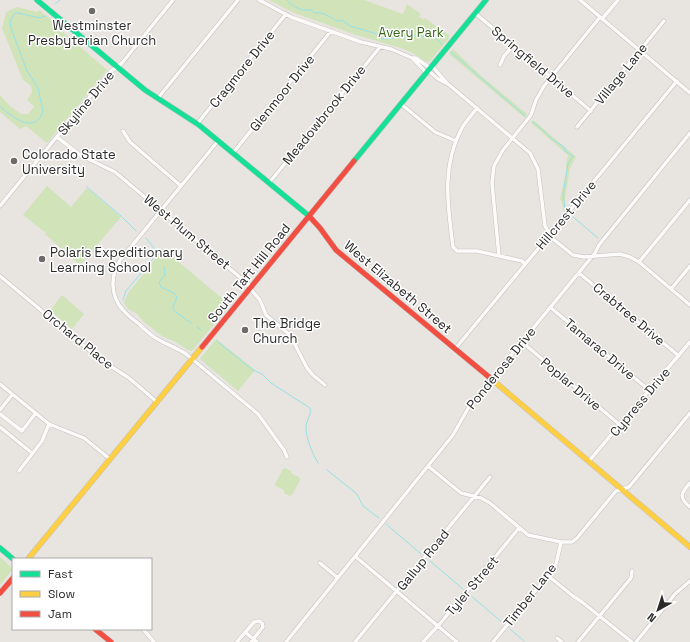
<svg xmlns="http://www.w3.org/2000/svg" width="690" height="642" viewBox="0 0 690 642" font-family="'Space Grotesk',sans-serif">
	<rect width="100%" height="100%" fill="#e8e4e0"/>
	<path fill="#d1e3b9" d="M269 0H364L403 14 407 4 421 14 419 16 423 20 425 18 449 35V38L430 61 426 62 415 54 401 48 356 35 292 12Z
		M17 7 37 12 39 10 53 21 56 26 107 70 47 143 26 126 20 129 0 112V95L10 106 21 114H28L34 107V106L27 100 32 92 31 86 23 80 2 28 6 12Z
		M453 49 480 75 527 114 525 118 449 54Z
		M533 120 576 157 570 168 564 204 568 208 564 213 562 202 560 199 566 173V164L568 155 531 123Z
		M47 186 71 207 87 188 121 217 80 265 45 234 46 233 23 215Z
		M163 249 230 305 192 351 188 350 176 342 162 336 143 321 137 314 128 309 124 303 128 293Z
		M62 295 84 314 72 329 52 312V308Z
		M216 339 255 370 238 391 200 359Z
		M285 468 291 471 292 474 299 477 300 480 292 495 290 496 284 493V490L276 486 275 484 283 469Z
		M0 557 13 569 0 585Z"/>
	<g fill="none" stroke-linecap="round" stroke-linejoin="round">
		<path stroke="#94e2ea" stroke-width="1" d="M287 0C293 8 302 11 312 10L314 13C321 11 331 17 337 21L343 20 345 23H347L348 25H349L350 26 374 33 382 39 394 38 420 35 424 37 427 34C435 34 437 40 442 45
			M55 4 60 0
			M451 52 525 116
			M0 106C10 116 36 136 43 111L38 88 27 71 11 28 10 21 15 13H18L40 18 46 16
			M533 122C540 127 545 132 551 138 555 142 561 144 565 148L564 150 573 156 568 164 563 194 565 208
			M87 187 121 216 136 231
			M573 217 598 238
			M164 267 165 275 159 282 161 287 174 293 177 297 173 307V310L191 323
			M123 300 126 291 158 253 146 238
			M197 327 201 330
			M217 341 253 370 262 374 271 383 310 408C312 415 306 420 306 427 306 438 312 453 318 463
			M327 470 357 494 363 506 379 518
			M386 524 421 554
			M430 561 463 589
			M470 595 503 623
			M510 629 524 641"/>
		<g stroke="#c2c1c1" stroke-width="4.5">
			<path id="street" d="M259 0 291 17 361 42 391 49 412 58H416L430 68
				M580 0 690 93
				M475 13 591 111
				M602 19 618 0
				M412 58 423 69 426 73
				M500 65 504 56 513 46
				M432 66 446 82
				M428 70 438 79 448 84 530 153 538 169 545 226 553 239 573 255 584 257 620 254 630 257 639 262 690 305
				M158 98 238 0
				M401 104 435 132 456 141
				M477 108C472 115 466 121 462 128 441 166 448 207 453 247L457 251H477L522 261 525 264
				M197 124 286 14
				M577 127 664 21
				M123 131 130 142 181 186
				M57 137 80 155 115 172 248 284 253 292 260 300 266 315 290 335 307 368 313 375 325 385
				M218 141 121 259C110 274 110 296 123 310 128 316 134 320 139 324 145 330 152 336 159 340 168 345 177 348 186 354L258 414 284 450 287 457
				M233 153 331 31
				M269 183 380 47
				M0 206 110 72 122 63 173 0
				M499 256 492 183 494 166 503 150 531 115 536 100 544 86 600 17
				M639 262 690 200
				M579 273 679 356
				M0 276 101 360 129 378 157 402
				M671 289 690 266
				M550 307 649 390
				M522 342 620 425
				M455 349 677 81
				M0 384 49 424 84 438 110 459
				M0 410 12 395
				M0 414 22 431 35 414
				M0 427 32 453
				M589 461 690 342
				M428 466 461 493 481 498 490 503 528 535 561 542H572L577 538 616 491 629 487 690 413
				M19 471 42 441 49 424
				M690 483C681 493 678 497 690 507
				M356 557 457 642
				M320 563 338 578
				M547 575 573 596 582 602 632 642
				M143 629 154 642
				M245 632 257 642
				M557 638 562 642
				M237 642 254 622 259 621 262 623 263 627 251 642
				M286 642 453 435 470 405 595 253 599 245 690 133
				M355 642 490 477
				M423 642 438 626 519 528
				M493 642 555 567 557 560 561 542
				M578 642 631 578 632 571
				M636 642 675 594 690 581"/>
		</g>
		<g stroke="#c2c1c1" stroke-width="6">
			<path id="fast" d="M37 0 145 90 199 125 309 216
				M354 161 486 0
				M0 548 13 559"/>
		</g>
		<g stroke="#c2c1c1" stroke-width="6">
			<path id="slow" d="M489 377 690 547
				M28 559 202 347"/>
		</g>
		<g stroke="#c2c1c1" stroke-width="6">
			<path id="jam" d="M309 216 320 228 336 250 489 377
				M202 347 354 161
				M0 593 13 578
				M95 629 111 642"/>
		</g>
		<use href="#street" stroke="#fcfbfa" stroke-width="3.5"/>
		<use href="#fast" stroke="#16e098" stroke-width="5"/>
		<use href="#slow" stroke="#ffcf43" stroke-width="5"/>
		<use href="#jam" stroke="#f24e42" stroke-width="5"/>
	</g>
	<g fill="#6c6b6a" stroke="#fff" stroke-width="1.5">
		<circle cx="92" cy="11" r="4"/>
		<circle cx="14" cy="161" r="4"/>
		<circle cx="42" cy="259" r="4"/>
		<circle cx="245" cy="330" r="4"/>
	</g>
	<g text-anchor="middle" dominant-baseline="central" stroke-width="3" stroke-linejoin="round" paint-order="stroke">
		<g font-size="13" fill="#2a2a2a" stroke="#fff" text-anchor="start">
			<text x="92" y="25" text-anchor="middle">Westminster<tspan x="92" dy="15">Presbyterian Church</tspan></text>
			<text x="22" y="154">Colorado State<tspan x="22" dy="15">University</tspan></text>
			<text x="50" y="252">Polaris Expeditionary<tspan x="50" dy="15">Learning School</tspan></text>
			<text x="253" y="323">The Bridge<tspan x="253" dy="15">Church</tspan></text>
		</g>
		<g font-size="13" fill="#37671a" stroke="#fff">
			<text x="411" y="32">Avery Park</text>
		</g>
		<g font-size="13" fill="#2a2a2a" stroke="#fff">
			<text transform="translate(533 62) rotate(40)">Springfield Drive</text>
			<text transform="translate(242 69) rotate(-51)">Cragmore Drive</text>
			<text transform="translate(621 74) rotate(-51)">Village Lane</text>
			<text transform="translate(282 93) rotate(-51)">Glenmoor Drive</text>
			<text transform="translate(86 103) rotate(-50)">Skyline Drive</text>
			<text transform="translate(324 115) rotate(-51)">Meadowbrook Drive</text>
			<text transform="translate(566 215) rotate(-50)">Hillcrest Drive</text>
			<text transform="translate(187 232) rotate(40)">West Plum Street</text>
			<text transform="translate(249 273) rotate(-51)">South Taft Hill Road</text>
			<text transform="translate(398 287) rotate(40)">West Elizabeth Street</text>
			<text transform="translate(629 314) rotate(40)">Crabtree Drive</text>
			<text transform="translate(78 339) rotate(39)">Orchard Place</text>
			<text transform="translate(600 349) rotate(40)">Tamarac Drive</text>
			<text transform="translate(501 368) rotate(-51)">Ponderosa Drive</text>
			<text transform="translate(571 384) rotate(40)">Poplar Drive</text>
			<text transform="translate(640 402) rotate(-50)">Cypress Drive</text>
			<text transform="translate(423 560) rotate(-51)">Gallup Road</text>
			<text transform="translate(472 586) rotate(-50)">Tyler Street</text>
			<text transform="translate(530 595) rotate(-52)">Timber Lane</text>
		</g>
	</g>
	<rect x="12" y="558" width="140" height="72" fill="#ffffff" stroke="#aaaaaa"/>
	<rect x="20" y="571" width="20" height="6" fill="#16e098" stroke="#aaaaaa"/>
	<text x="48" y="578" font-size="12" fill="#2a2a2a">Fast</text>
	<rect x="20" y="591" width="20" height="6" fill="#ffcf43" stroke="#aaaaaa"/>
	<text x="48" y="598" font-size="12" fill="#2a2a2a">Slow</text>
	<rect x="20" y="611" width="20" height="6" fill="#f24e42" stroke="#aaaaaa"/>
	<text x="48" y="618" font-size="12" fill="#2a2a2a">Jam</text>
	<g transform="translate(658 610) rotate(219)" stroke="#ffffff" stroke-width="3" paint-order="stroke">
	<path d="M0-3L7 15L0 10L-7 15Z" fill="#2a2a2a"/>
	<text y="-6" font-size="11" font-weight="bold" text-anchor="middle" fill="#2a2a2a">N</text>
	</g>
</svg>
